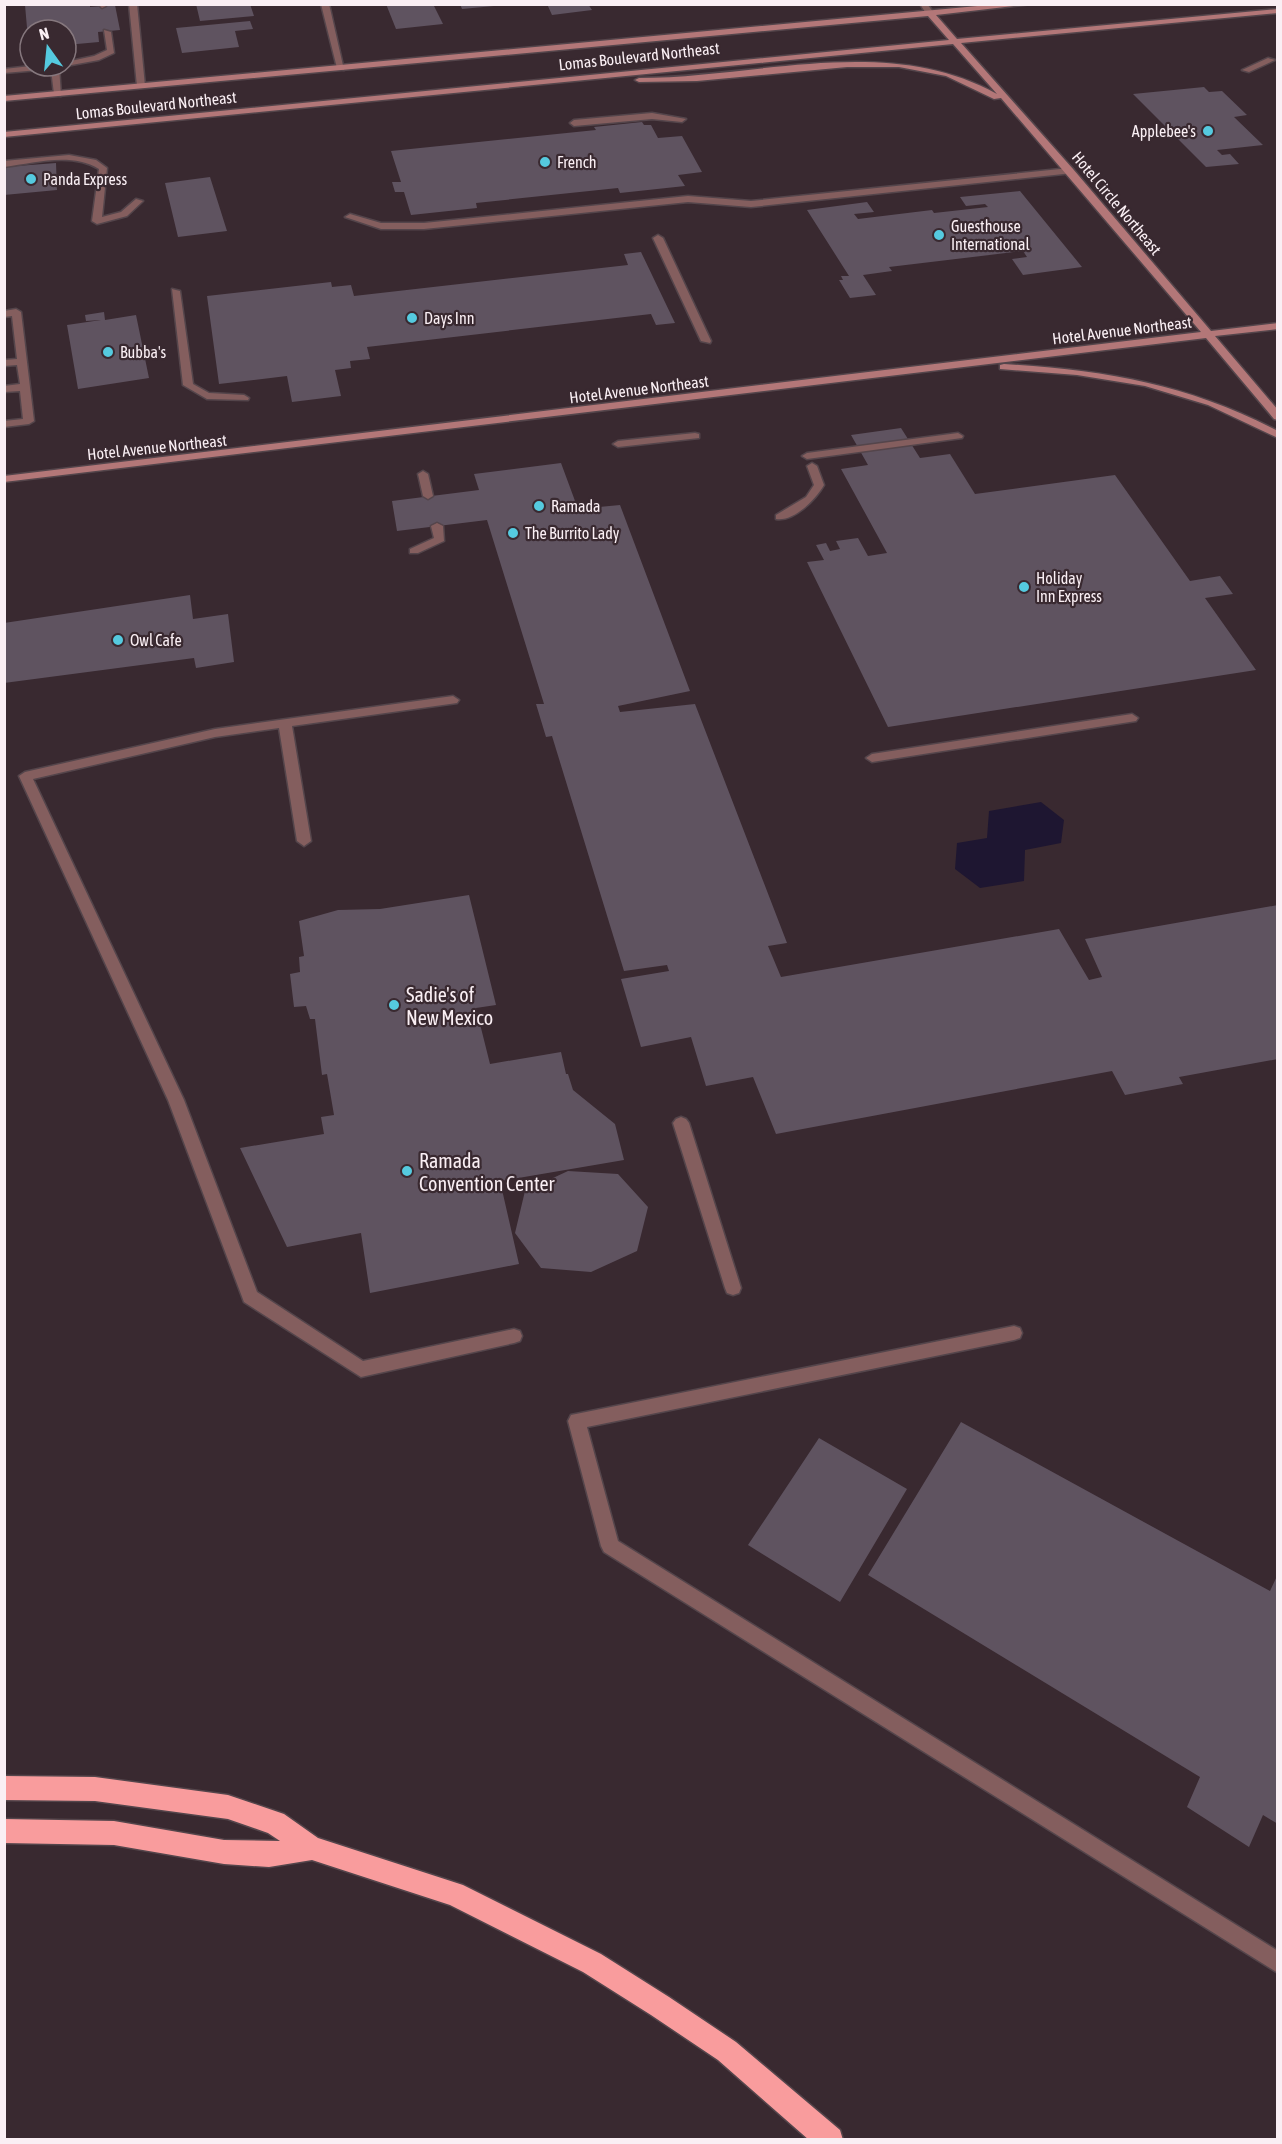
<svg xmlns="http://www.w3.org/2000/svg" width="1282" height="2144" viewBox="0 0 1282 2144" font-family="'Asap Condensed',sans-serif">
	<rect width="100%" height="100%" fill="#392930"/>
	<path fill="#1e1631" d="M1041 802 1064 820 1061 843 1025 850 1024 881 980 888 955 869 957 843 987 838 989 811Z"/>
	<path fill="#5f5360" d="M90 4V7L115 5 120 30 98 32 99 42 66 45V30H30L28 39 25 5Z
		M196 4H250L254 16 200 21Z
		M386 4H433L443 24 396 29Z
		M460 4H494V6L462 9Z
		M547 4H588L592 10 552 15Z
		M250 21 253 29 235 31 239 47 182 53 176 28Z
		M1204 87 1209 92 1222 91 1247 115 1234 117 1263 145 1217 150 1222 155 1230 154 1239 164 1206 167 1133 94Z
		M642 122 644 125H651L658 138 682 136 702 172 678 175 685 186 620 193 618 188 476 203 477 208 411 215 404 192H395L392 182H401L391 151 596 130 594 127Z
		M56 163 57 190 4 195V167Z
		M210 177 227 231 178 237 165 183Z
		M1020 191 1082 267 1023 275 1012 259 1027 257 1023 251 889 267 892 271 863 275 876 295 850 298 839 280H843L841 276H849L807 210 867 202 874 212 854 214 858 219 932 210 934 213 988 207 985 204 966 206 960 197Z
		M641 252 675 323 656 325 651 314 367 347 370 359 350 361 351 368 335 370 341 396 292 402 287 376 219 384 207 296 331 282 332 287 351 285 354 296 628 265 624 254Z
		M104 312 105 320 136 315 149 378 78 389 67 325 101 320 86 321 85 315Z
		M901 428 920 458 950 454 975 494 1115 475 1190 581 1220 576 1233 594 1205 598 1256 670 888 727 807 562 824 560 816 545 826 543 830 551 840 549 836 541 858 538 868 556 887 553 841 469 868 465 851 435Z
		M561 463 578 509 620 505 690 691 618 706 620 712 695 704 787 943 768 946 781 977 1059 929 1089 980 1102 977 1085 939 1278 905V1059L1179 1077 1183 1084 1125 1095 1112 1071 776 1134 753 1077 706 1086 691 1037 641 1047 621 979 669 971 667 965 624 971 552 736 546 737 536 704H544L487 520 397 531 392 501 479 490 474 474Z
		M190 595 193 619 228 614 234 662 196 668 194 658 4 683V623Z
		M469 895 496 1005 476 1008 490 1064 561 1052 566 1074H568L573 1090 615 1124 624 1160 500 1181 519 1264 370 1293 361 1233 287 1247 240 1148 324 1134 321 1117 334 1115 327 1074 322 1075 315 1019H310L306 1006 294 1007 290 974 300 972 299 957 304 956 299 921 338 910 380 909Z
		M568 1171 618 1174 648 1207 637 1251 591 1272 541 1268 515 1233 525 1191Z
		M961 1422 1270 1591 1278 1574V1824L1263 1815 1249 1847 1187 1807 1200 1777 868 1575Z
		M819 1438 907 1489 840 1602 748 1545Z"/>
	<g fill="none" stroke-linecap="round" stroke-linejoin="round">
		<g stroke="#54454b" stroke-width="3">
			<path id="lane" d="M98 4H106V6L102 8Z
				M129 4H137L145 86 141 88 137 86Z
				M104 30 111 32 114 53 99 60 66 66H64L66 62 94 56 107 50Z
				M1268 58 1275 60 1249 72 1242 70Z
				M31 66H59L61 96 54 94 51 69 4 73V69Z
				M652 113 686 119 682 122 652 119 574 126 570 123 574 120Z
				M69 155 96 160 107 168 102 217 121 212 136 199 143 201 127 216 97 224 92 221 99 169C71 152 35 163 4 167V161Z
				M1070 168 1073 169V173L751 207 688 202 424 229H381L345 217 350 214 381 223H424L688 196 751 201Z
				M658 235 663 238 711 341 710 343 701 341 653 238Z
				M172 289 180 291 193 384 209 393 244 395 249 398 248 400 207 399 183 385Z
				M16 309 21 312 34 421 29 424 4 427V421L23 419 20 391 4 392V386L20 384 17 365 4 366V360L17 359 12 316 4 317V311Z
				M695 433 699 434V438L618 447 613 444 618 441Z
				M958 433 963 436 962 438 807 459 802 456 807 453Z
				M812 463 817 466 824 485C816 499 794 522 776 519V515L806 497 814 485 807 466Z
				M423 471 428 474 433 496 428 499 423 496 418 474Z
				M437 523 443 526 444 541 418 553H410V549L434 538 431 526Z
				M453 696 459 700 457 703 292 726 311 841 304 846 297 841 279 728 215 737 33 779 184 1100 257 1292 363 1361 514 1329 520 1331 522 1336 520 1341 514 1343 361 1377 244 1302 168 1100 19 776 25 772 215 729Z
				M1132 714 1138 718 1136 721 872 762 866 758 872 754Z
				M681 1117 686 1119 689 1123 741 1288 739 1293 733 1295 727 1293 725 1288 673 1123 676 1119Z
				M1014 1326 1020 1328 1022 1333 1020 1338 1014 1340 587 1427 618 1541 1278 1951V1973L604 1552 601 1546 568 1421 571 1415Z"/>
		</g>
		<g stroke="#54454b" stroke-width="3">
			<path id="street" d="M321 4H329L344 70 337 68Z
				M920 4H927L934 13 927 15Z"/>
		</g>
		<g stroke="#54454b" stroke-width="3">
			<path id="secondary" d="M999 4H1032L936 15 957 39 1278 9V13L961 43 1073 169 1211 331 1278 323V329L1215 336 1278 410V420L1274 419 1206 338 4 482V476L1201 332 1001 98 994 99 946 76 899 67H847L697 81 639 82 635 80 639 78C757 78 887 33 997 94L953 44 4 137V132L949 40 928 16 4 101V96Z
				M1004 364C1104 370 1188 384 1278 431V438L1208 405 1145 386 1077 375 1000 369V365Z"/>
		</g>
		<g stroke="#54454b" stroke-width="3">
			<path id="highway" d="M4 1776 95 1777 228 1795 284 1814 318 1838 463 1885 601 1954 669 1997 736 2042 840 2130 843 2140H809L718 2060 651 2015 583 1972 450 1905 312 1860 269 1867 224 1864 114 1845 4 1843V1819L114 1821 224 1840 280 1841 268 1833 228 1819 95 1801 4 1800Z"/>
		</g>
		<use href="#lane" fill="#845e5e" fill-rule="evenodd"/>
		<use href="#street" fill="#845e5e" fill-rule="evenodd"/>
		<use href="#secondary" fill="#b37778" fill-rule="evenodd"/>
		<use href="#highway" fill="#f99c9d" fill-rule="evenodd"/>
	</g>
	<g fill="#55cadf" stroke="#392930" stroke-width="2">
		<circle cx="1208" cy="131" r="6"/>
		<circle cx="545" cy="162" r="6"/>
		<circle cx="31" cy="179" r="6"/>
		<circle cx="939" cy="235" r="6"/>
		<circle cx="412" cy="318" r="6"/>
		<circle cx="108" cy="352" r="6"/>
		<circle cx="539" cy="506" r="6"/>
		<circle cx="513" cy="533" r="6"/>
		<circle cx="1024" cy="587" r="6"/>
		<circle cx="118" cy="640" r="6"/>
		<circle cx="394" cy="1005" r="6"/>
		<circle cx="407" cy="1171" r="6"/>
	</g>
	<g text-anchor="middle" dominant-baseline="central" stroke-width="4.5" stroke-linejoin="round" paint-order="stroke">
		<g font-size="16" fill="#faeff4" stroke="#392930">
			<text transform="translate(639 56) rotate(-6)">Lomas Boulevard Northeast</text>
			<text transform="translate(156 105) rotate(-6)">Lomas Boulevard Northeast</text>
			<text transform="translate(1117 203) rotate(50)">Hotel Circle Northeast</text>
			<text transform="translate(1122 330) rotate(-7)">Hotel Avenue Northeast</text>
			<text transform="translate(639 389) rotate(-7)">Hotel Avenue Northeast</text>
			<text transform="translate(157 447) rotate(-6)">Hotel Avenue Northeast</text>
		</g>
		<g font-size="16" fill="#faeff4" stroke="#392930" text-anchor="start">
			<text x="1196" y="131" text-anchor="end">Applebee's</text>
			<text x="557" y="162">French</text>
			<text x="43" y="179">Panda Express</text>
			<text x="951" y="226">Guesthouse<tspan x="951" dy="18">International</tspan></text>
			<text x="424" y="318">Days Inn</text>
			<text x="120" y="352">Bubba's</text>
			<text x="551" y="506">Ramada</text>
			<text x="525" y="533">The Burrito Lady</text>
			<text x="1036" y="578">Holiday<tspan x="1036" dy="18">Inn Express</tspan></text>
			<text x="130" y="640">Owl Cafe</text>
		</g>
		<g font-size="20" fill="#faeff4" stroke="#392930" text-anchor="start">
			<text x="406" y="994">Sadie's of<tspan x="406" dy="23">New Mexico</tspan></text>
			<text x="419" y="1160">Ramada<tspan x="419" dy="23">Convention Center</tspan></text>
		</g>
	</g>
	<rect width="1282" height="2144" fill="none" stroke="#faeff4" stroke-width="12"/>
	<g transform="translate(48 48) rotate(345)"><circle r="28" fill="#392930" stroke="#86787e" stroke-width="1.5"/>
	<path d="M0-4.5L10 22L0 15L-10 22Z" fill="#55cadf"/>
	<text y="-9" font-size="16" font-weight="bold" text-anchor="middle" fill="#faeff4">N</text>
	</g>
</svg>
